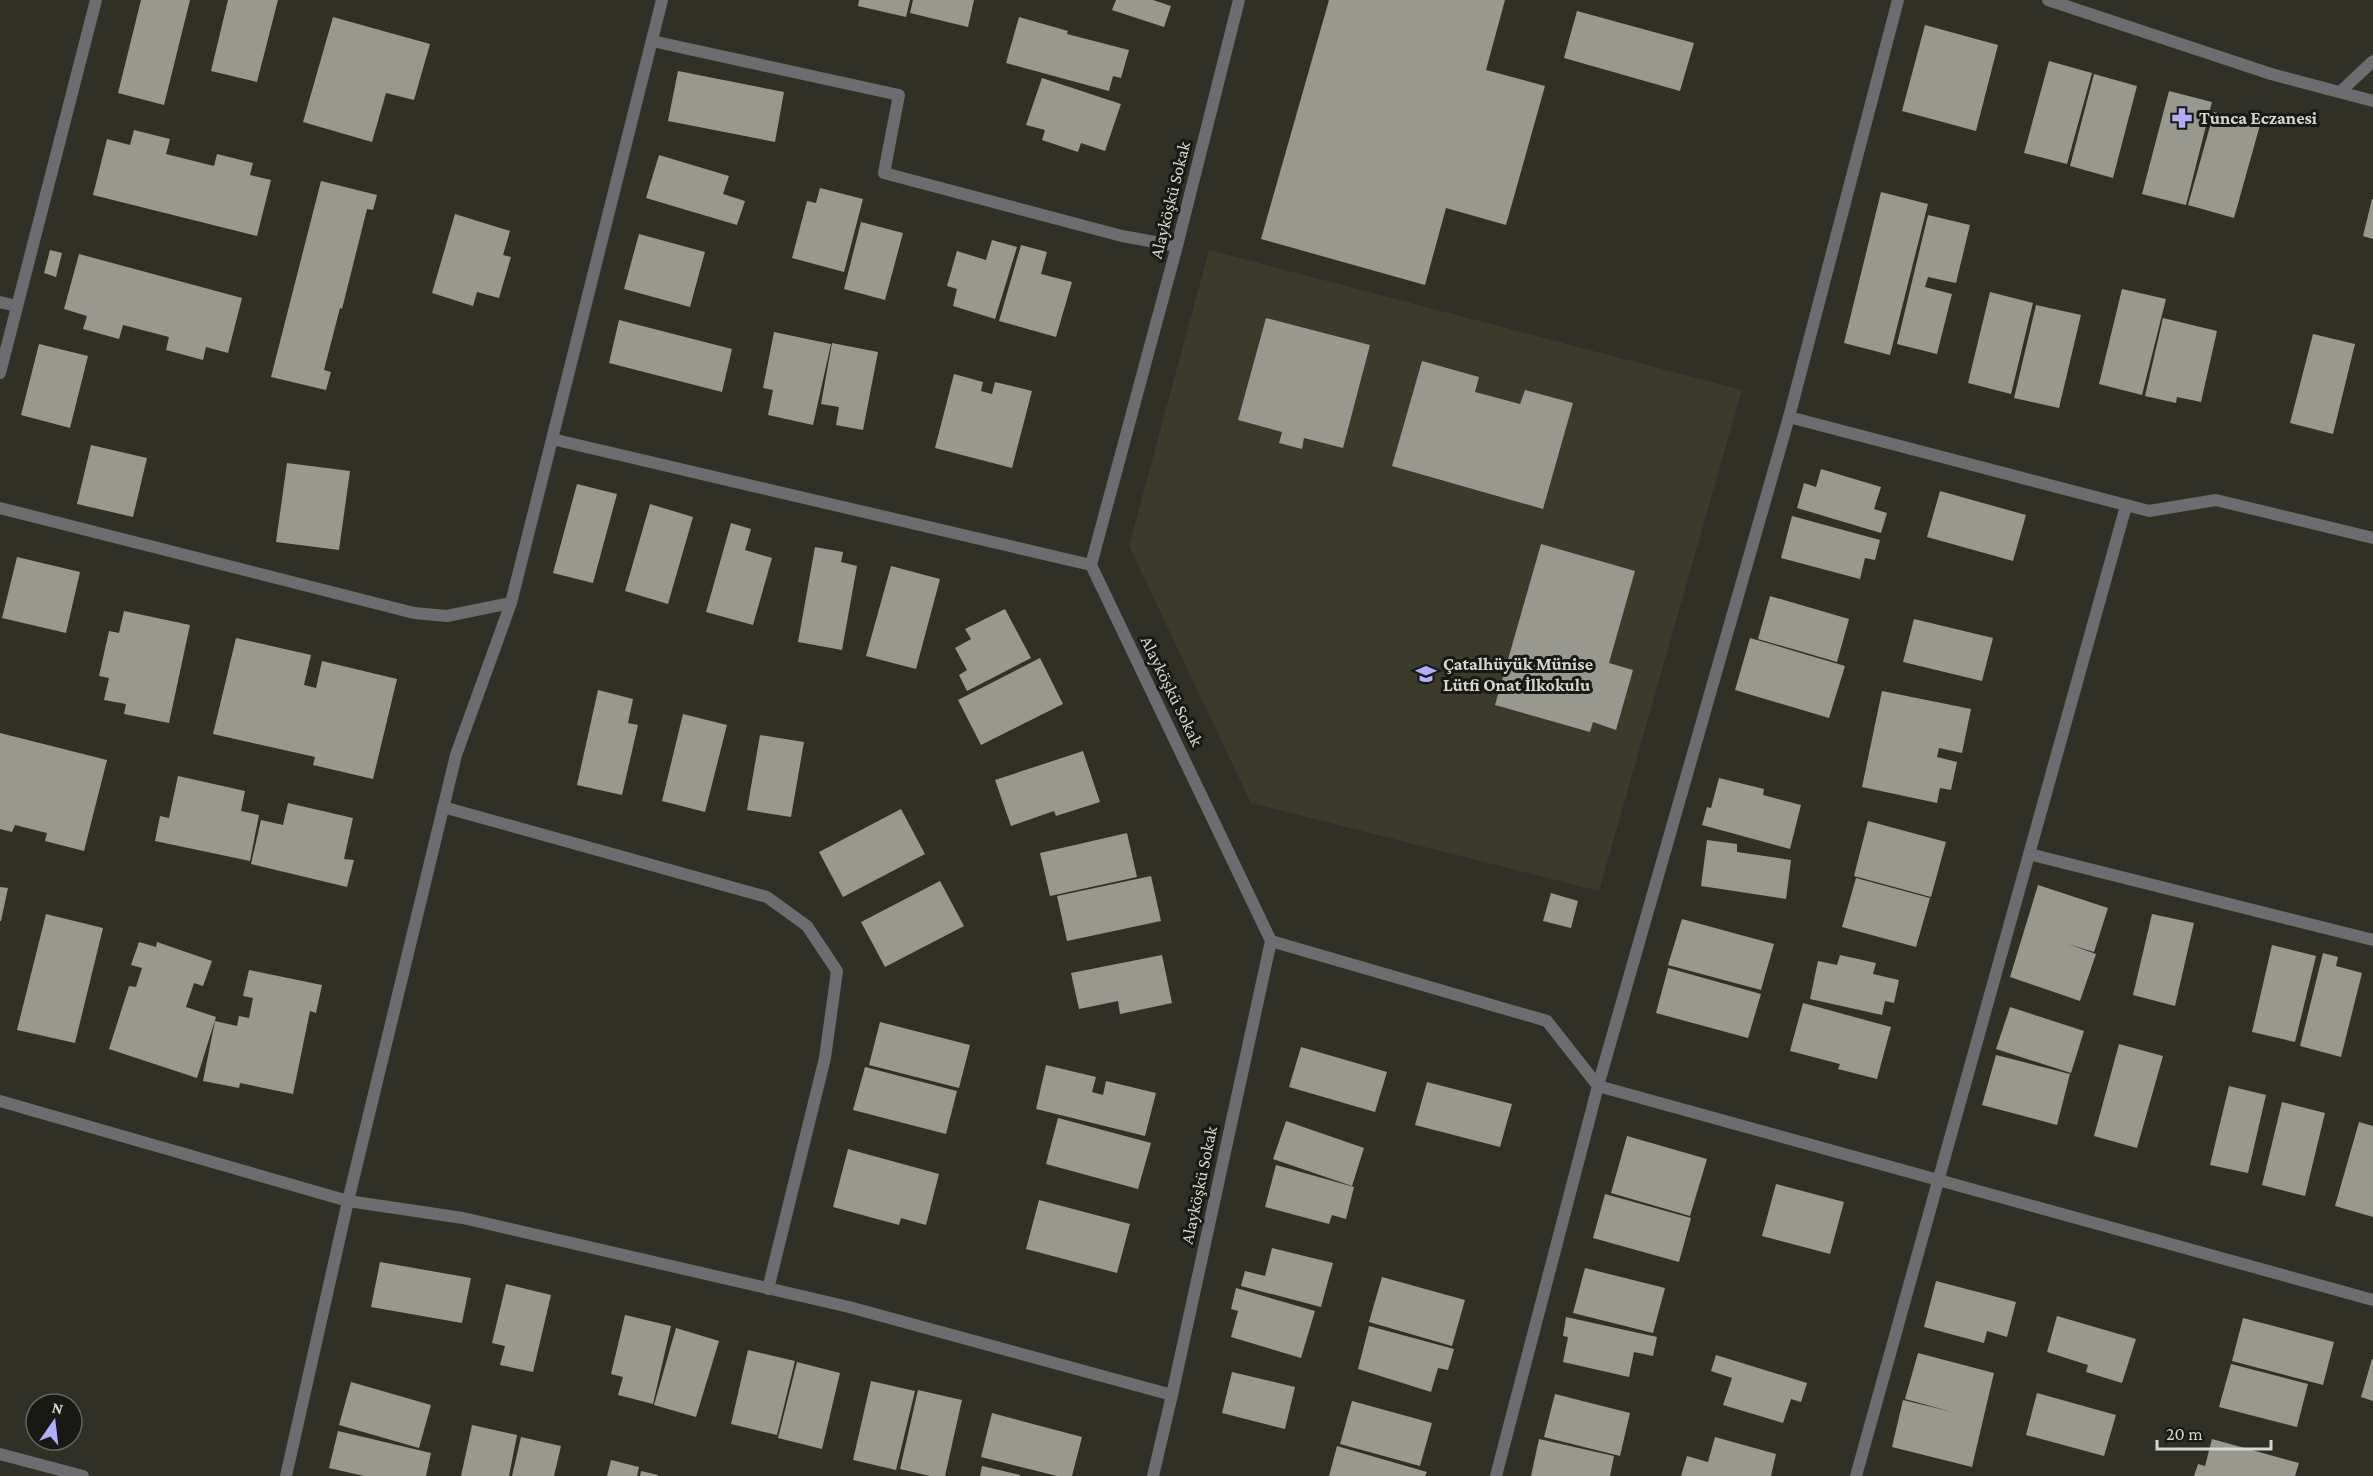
<svg xmlns="http://www.w3.org/2000/svg" width="2373" height="1476" viewBox="0 0 2373 1476" font-family="'Crimson Pro',serif">
	<rect width="100%" height="100%" fill="#313027"/>
	<path fill="#3b3a2b" d="M1209 250 1742 390 1599 891 1251 803 1129 546Z"/>
	<path fill="#99988e" d="M141 0H190L164 105 118 93Z
		M228 0H278L257 82 211 71Z
		M859 0H910L906 17 858 6Z
		M913 0H974L968 27 910 13Z
		M1116 0H1153L1171 6 1164 27 1112 10Z
		M1329 0H1505L1486 70 1545 86 1506 225 1446 208 1425 285 1261 239Z
		M1577 11 1694 43 1680 91 1564 58Z
		M333 17 430 44 414 100 386 93 372 142 303 122Z
		M1019 17 1068 31 1067 34 1129 50 1121 78 1113 76 1109 91 1006 63Z
		M1925 25 1998 45 1976 131 1902 111Z
		M2049 61 2092 73 2067 164 2024 153Z
		M678 71 784 92 775 142 668 121Z
		M2094 74 2137 86 2113 178 2070 166Z
		M1042 78 1121 104 1105 151 1081 143 1078 152 1042 140 1045 130 1026 125Z
		M2169 91 2212 102 2186 205 2142 194Z
		M2214 112 2260 125 2234 218 2188 205Z
		M134 130 170 139 166 154 214 166 217 154 253 163 250 175 271 180 257 236 93 195 107 139 130 145Z
		M659 155 729 176 723 194 745 201 737 225 646 198Z
		M321 181 377 195 373 210 367 209 342 309 340 308 324 370 331 372 326 390 271 377Z
		M820 188 863 199 844 272 792 258 807 201 816 203Z
		M1881 192 1928 204 1890 355 1844 343Z
		M2372 199H2373V239L2363 236Z
		M455 214 510 231 503 255 511 257 499 298 477 292 473 306 432 293Z
		M1928 215 1970 225 1956 283 1928 277 1925 287 1952 294 1937 354 1897 344Z
		M861 222 903 233 885 300 844 289Z
		M639 234 705 252 690 307 624 289Z
		M992 240 1017 247 995 319 953 306 957 289 947 286 957 251 986 260Z
		M1021 245 1047 252 1041 274 1072 282 1056 337 999 321Z
		M50 250 62 253 56 277 44 273Z
		M79 254 242 298 228 353 206 347 203 360 166 350 169 337 123 325 119 339 83 329 87 316 64 309Z
		M2122 289 2166 299 2142 395 2099 384Z
		M1990 292 2033 303 2011 394 1968 383Z
		M2036 305 2081 315 2059 408 2014 398Z
		M1266 318 1370 345 1343 448 1304 438 1302 449 1279 443 1282 432 1238 420Z
		M2163 318 2217 331 2201 402 2177 397 2176 403 2145 396Z
		M619 320 732 349 722 392 609 363Z
		M774 332 831 344 813 425 768 415 773 390 763 388Z
		M2313 334 2355 344 2333 434 2290 423Z
		M832 343 878 352 863 430 836 425 839 407 821 404Z
		M39 344 88 356 70 428 21 415Z
		M1422 361 1479 377 1475 392 1520 404 1525 390 1573 403 1543 509 1392 466Z
		M954 374 983 382 981 391 992 394 995 382 1032 391 1012 468 935 448Z
		M91 445 147 458 133 517 77 504Z
		M287 463 350 471 339 550 276 542Z
		M1821 469 1881 487 1874 509 1887 513 1881 533 1797 508 1804 483 1816 487Z
		M577 484 617 494 593 583 553 573Z
		M1940 491 2026 515 2013 561 1927 537Z
		M650 504 693 517 668 604 625 591Z
		M1792 516 1880 540 1875 560 1865 558 1860 579 1781 558Z
		M731 523 751 529 745 550 772 558 753 625 706 612Z
		M1541 544 1635 571 1609 663 1633 670 1616 730 1593 722 1590 732 1495 705Z
		M815 547 843 552 841 562 857 566 842 650 798 642Z
		M17 557 80 572 66 633 2 618Z
		M891 566 940 579 916 669 866 656Z
		M1770 596 1849 619 1837 662 1758 639Z
		M1005 609 1031 658 967 691 959 675 967 670 955 648 971 639 965 629Z
		M124 611 190 625 169 723 124 714 126 704 104 700 109 678 99 676 109 631 119 633Z
		M1914 619 1993 638 1982 681 1903 662Z
		M236 638 311 655 304 685 316 688 322 661 397 679 373 779 313 765 315 757 213 734Z
		M1750 638 1845 666 1829 718 1735 690Z
		M1040 658 1063 704 981 745 958 700Z
		M598 690 633 699 628 723 638 725 622 795 577 785Z
		M1882 691 1971 709 1962 753 1939 748 1937 757 1957 762 1951 790 1940 788 1937 803 1862 787Z
		M683 714 727 725 705 812 662 801Z
		M0 733 107 760 84 851 45 841 47 833 15 825 12 832 0 829Z
		M760 735 804 742 791 817 747 810Z
		M1083 751 1100 802 1056 816 1054 811 1011 826 995 780Z
		M178 776 245 791 241 811 259 815 250 861 155 841 160 816 169 818Z
		M1719 778 1764 789 1763 795 1801 805 1790 849 1702 825 1707 807 1711 808Z
		M288 803 353 818 344 859 354 860 347 887 251 864 261 820 283 825Z
		M901 809 925 854 843 897 819 852Z
		M1868 821 1946 842 1931 897 1854 876Z
		M1127 833 1137 877 1050 896 1040 853Z
		M1707 840 1737 844V852L1791 860 1786 899 1701 886Z
		M1151 876 1161 921 1067 941 1057 896Z
		M1856 878 1930 898 1916 947 1842 927Z
		M940 881 964 926 885 967 861 922Z
		M2038 885 2108 908 2094 952 2068 944 2096 954 2080 1001 2010 977Z
		M0 887 8 888 1 921H0Z
		M1551 893 1578 901 1571 928 1543 921Z
		M46 914 103 928 75 1043 17 1030Z
		M2152 914 2194 923 2175 1006 2133 995Z
		M1682 919 1774 944 1761 990 1668 965Z
		M139 942 156 947 157 942 212 961 203 986 194 983 186 1007 216 1017 197 1078 109 1049 129 986 136 987 142 968 131 965Z
		M2272 945 2316 956 2295 1042 2252 1032Z
		M2323 953 2338 957 2336 966 2362 973 2341 1057 2300 1046Z
		M1162 955 1172 1003 1120 1014 1118 1001 1079 1009 1071 973Z
		M1840 955 1876 963 1873 974 1899 980 1894 1003 1885 1001 1882 1015 1810 999 1818 961 1837 965Z
		M1668 968 1761 994 1748 1038 1656 1013Z
		M249 970 322 985 316 1013 310 1011 293 1094 240 1083 239 1088 203 1081 215 1021 237 1026 239 1016 249 1018 253 998 243 996Z
		M1803 1003 1891 1027 1877 1079 1838 1069 1840 1064 1790 1051Z
		M2010 1007 2084 1031 2071 1073 1996 1049Z
		M880 1022 970 1045 959 1088 869 1065Z
		M2119 1044 2163 1056 2137 1148 2094 1136Z
		M1301 1047 1387 1072 1375 1112 1289 1087Z
		M1996 1055 2070 1074 2057 1125 1982 1105Z
		M1046 1065 1096 1077 1092 1092 1103 1095 1106 1081 1156 1093 1145 1136 1036 1109Z
		M865 1067 957 1091 946 1134 853 1110Z
		M1427 1082 1512 1104 1500 1147 1415 1125Z
		M2229 1086 2266 1095 2248 1173 2210 1165Z
		M2282 1102 2325 1113 2305 1196 2262 1185Z
		M1058 1118 1151 1143 1138 1189 1046 1164Z
		M1286 1121 1364 1148 1352 1186 1273 1159Z
		M2359 1122 2373 1126V1217L2335 1206Z
		M1627 1136 1707 1159 1690 1216 1611 1193Z
		M848 1149 939 1174 926 1225 901 1218 899 1225 833 1207Z
		M1276 1165 1354 1187 1346 1219 1332 1215 1329 1224 1265 1207Z
		M1776 1184 1844 1202 1830 1254 1762 1236Z
		M1605 1194 1691 1218 1679 1262 1593 1238Z
		M1039 1200 1130 1224 1117 1273 1026 1249Z
		M1272 1248 1333 1263 1321 1307 1241 1286 1245 1271 1265 1276Z
		M380 1262 471 1278 462 1323 371 1307Z
		M1585 1268 1665 1288 1653 1333 1573 1313Z
		M1382 1277 1465 1300 1452 1346 1369 1322Z
		M1936 1281 2016 1302 2007 1337 1987 1331 1984 1343 1924 1327Z
		M506 1284 551 1295 533 1372 500 1365 505 1346 492 1343Z
		M1236 1288 1315 1311 1301 1358 1231 1337 1238 1311 1231 1309Z
		M625 1315 671 1326 653 1404 618 1395 623 1377 611 1374Z
		M2057 1316 2136 1339 2122 1383 2086 1372 2088 1365 2047 1352Z
		M1566 1317 1657 1337 1653 1356 1634 1352 1629 1377 1563 1362 1568 1337 1563 1336Z
		M2243 1318 2334 1342 2323 1385 2232 1361Z
		M1369 1326 1454 1349 1448 1370 1438 1368 1431 1392 1358 1369Z
		M676 1328 719 1341 696 1417 654 1405Z
		M748 1350 795 1361 777 1435 731 1424Z
		M1918 1353 1994 1373 1972 1467 1892 1447 1903 1400 1952 1412 1905 1399Z
		M1716 1355 1807 1383 1801 1402 1791 1399 1783 1423 1723 1405 1732 1378 1711 1371Z
		M2372 1359H2373V1401L2361 1397Z
		M797 1362 840 1373 822 1449 778 1438Z
		M2231 1364 2308 1384 2297 1427 2219 1407Z
		M1232 1372 1295 1387 1285 1429 1222 1413Z
		M871 1381 915 1391 896 1470 853 1460Z
		M351 1382 431 1405 419 1448 339 1425Z
		M918 1390 962 1400 945 1476H930L900 1469Z
		M2037 1393 2116 1415 2104 1456 2026 1435Z
		M1555 1394 1630 1413 1620 1456 1544 1437Z
		M1352 1401 1432 1423 1420 1466 1340 1444Z
		M992 1413 1082 1437 1072 1476H1057L981 1457Z
		M472 1425 517 1435 509 1476H461Z
		M338 1431 431 1453 426 1476H364L329 1468Z
		M521 1437 561 1446 554 1476H512Z
		M1715 1437 1776 1454 1771 1476H1681L1687 1456 1708 1462Z
		M1539 1439 1614 1456 1610 1476H1531Z
		M2212 1439 2299 1463 2295 1476H2194L2198 1464 2205 1466Z
		M1337 1446 1427 1472 1425 1476H1329Z
		M611 1460 639 1467 637 1476H607Z
		M982 1466 1020 1475V1476H980Z
		M641 1471 658 1475V1476H640Z"/>
	<g fill="none" stroke-linecap="round" stroke-linejoin="round">
		<path stroke="#6c6c71" stroke-width="12" d="M652 41 899 95 884 173 1122 236 1177 246
			M2340 92 2373 61
			M0 302 16 306
			M1789 417 2149 511 2216 500 2373 538
			M552 439 1091 565
			M0 508 414 613 447 616 511 603
			M443 807 767 897 807 926 837 971 825 1058 768 1289
			M2029 854 2373 940
			M1271 941 1547 1021 1598 1086 2373 1300
			M0 1101 348 1201 463 1218 849 1307 1172 1395 1153 1476
			M1172 1395 1271 941 1091 565 1177 246 1239 0
			M286 1476 348 1201 456 755 511 603 662 0
			M1496 1476 1598 1086 1789 417 1898 0
			M1856 1476 2126 506"/>
		<path stroke="#6c6c71" stroke-width="12" d="M2048 0 2271 74 2373 101
			M0 373 96 0
			M0 1454 83 1476"/>
	</g>
	<defs>
		<g id="pharmacy-bare" transform="scale(1.62)"><path d="M-2-6h4v4h4v4h-4v4h-4v-4h-4v-4h4Z" fill="#b0aefa" stroke="#181814" stroke-width="2.5" paint-order="stroke"/></g>
		<g id="school-bare" transform="scale(1.62)"><path d="M0-5L7-2L0 1L-7-2ZM-4 1L0 2.5L4 1V4Q0 6-4 4Z" fill="#b0aefa" stroke="#181814" stroke-width="2.5" paint-order="stroke"/></g>
	</defs>
	<g fill-rule="evenodd">
		<use href="#pharmacy-bare" x="2182" y="118"/>
		<use href="#school-bare" x="1426" y="674"/>
	</g>
	<g text-anchor="middle" dominant-baseline="central" stroke-width="6" stroke-linejoin="round" paint-order="stroke">
		<g font-size="18" font-weight="bold" fill="#d6d6d0" stroke="#181814" text-anchor="start">
			<text x="2199" y="118">Tunca Eczanesi</text>
			<text x="1443" y="664">Çatalhüyük Münise<tspan x="1443" dy="21">Lütfi Onat İlkokulu</tspan></text>
		</g>
		<g font-size="18" fill="#d6d6d0" stroke="#181814">
			<text transform="translate(1170 200) rotate(-76)">Alayköşkü Sokak</text>
			<text transform="translate(1172 691) rotate(64)">Alayköşkü Sokak</text>
			<text transform="translate(1199 1185) rotate(-78)">Alayköşkü Sokak</text>
		</g>
	</g>
	<g transform="translate(54 1422) rotate(14)"><circle r="28" fill="#181814" stroke="#64645f" stroke-width="1.5"/>
	<path d="M0-4.5L10 22L0 15L-10 22Z" fill="#b0aefa"/>
	<text y="-9" font-size="16" font-weight="bold" text-anchor="middle" fill="#d6d6d0">N</text>
	</g>
	<path d="M2157 1440v9h114v-9" fill="none" stroke="#d6d6d0" stroke-width="3"/>
	<text x="2166" y="1440" font-size="18" fill="#d6d6d0" stroke="#181814" stroke-width="4.5" paint-order="stroke">20 m</text>
</svg>
